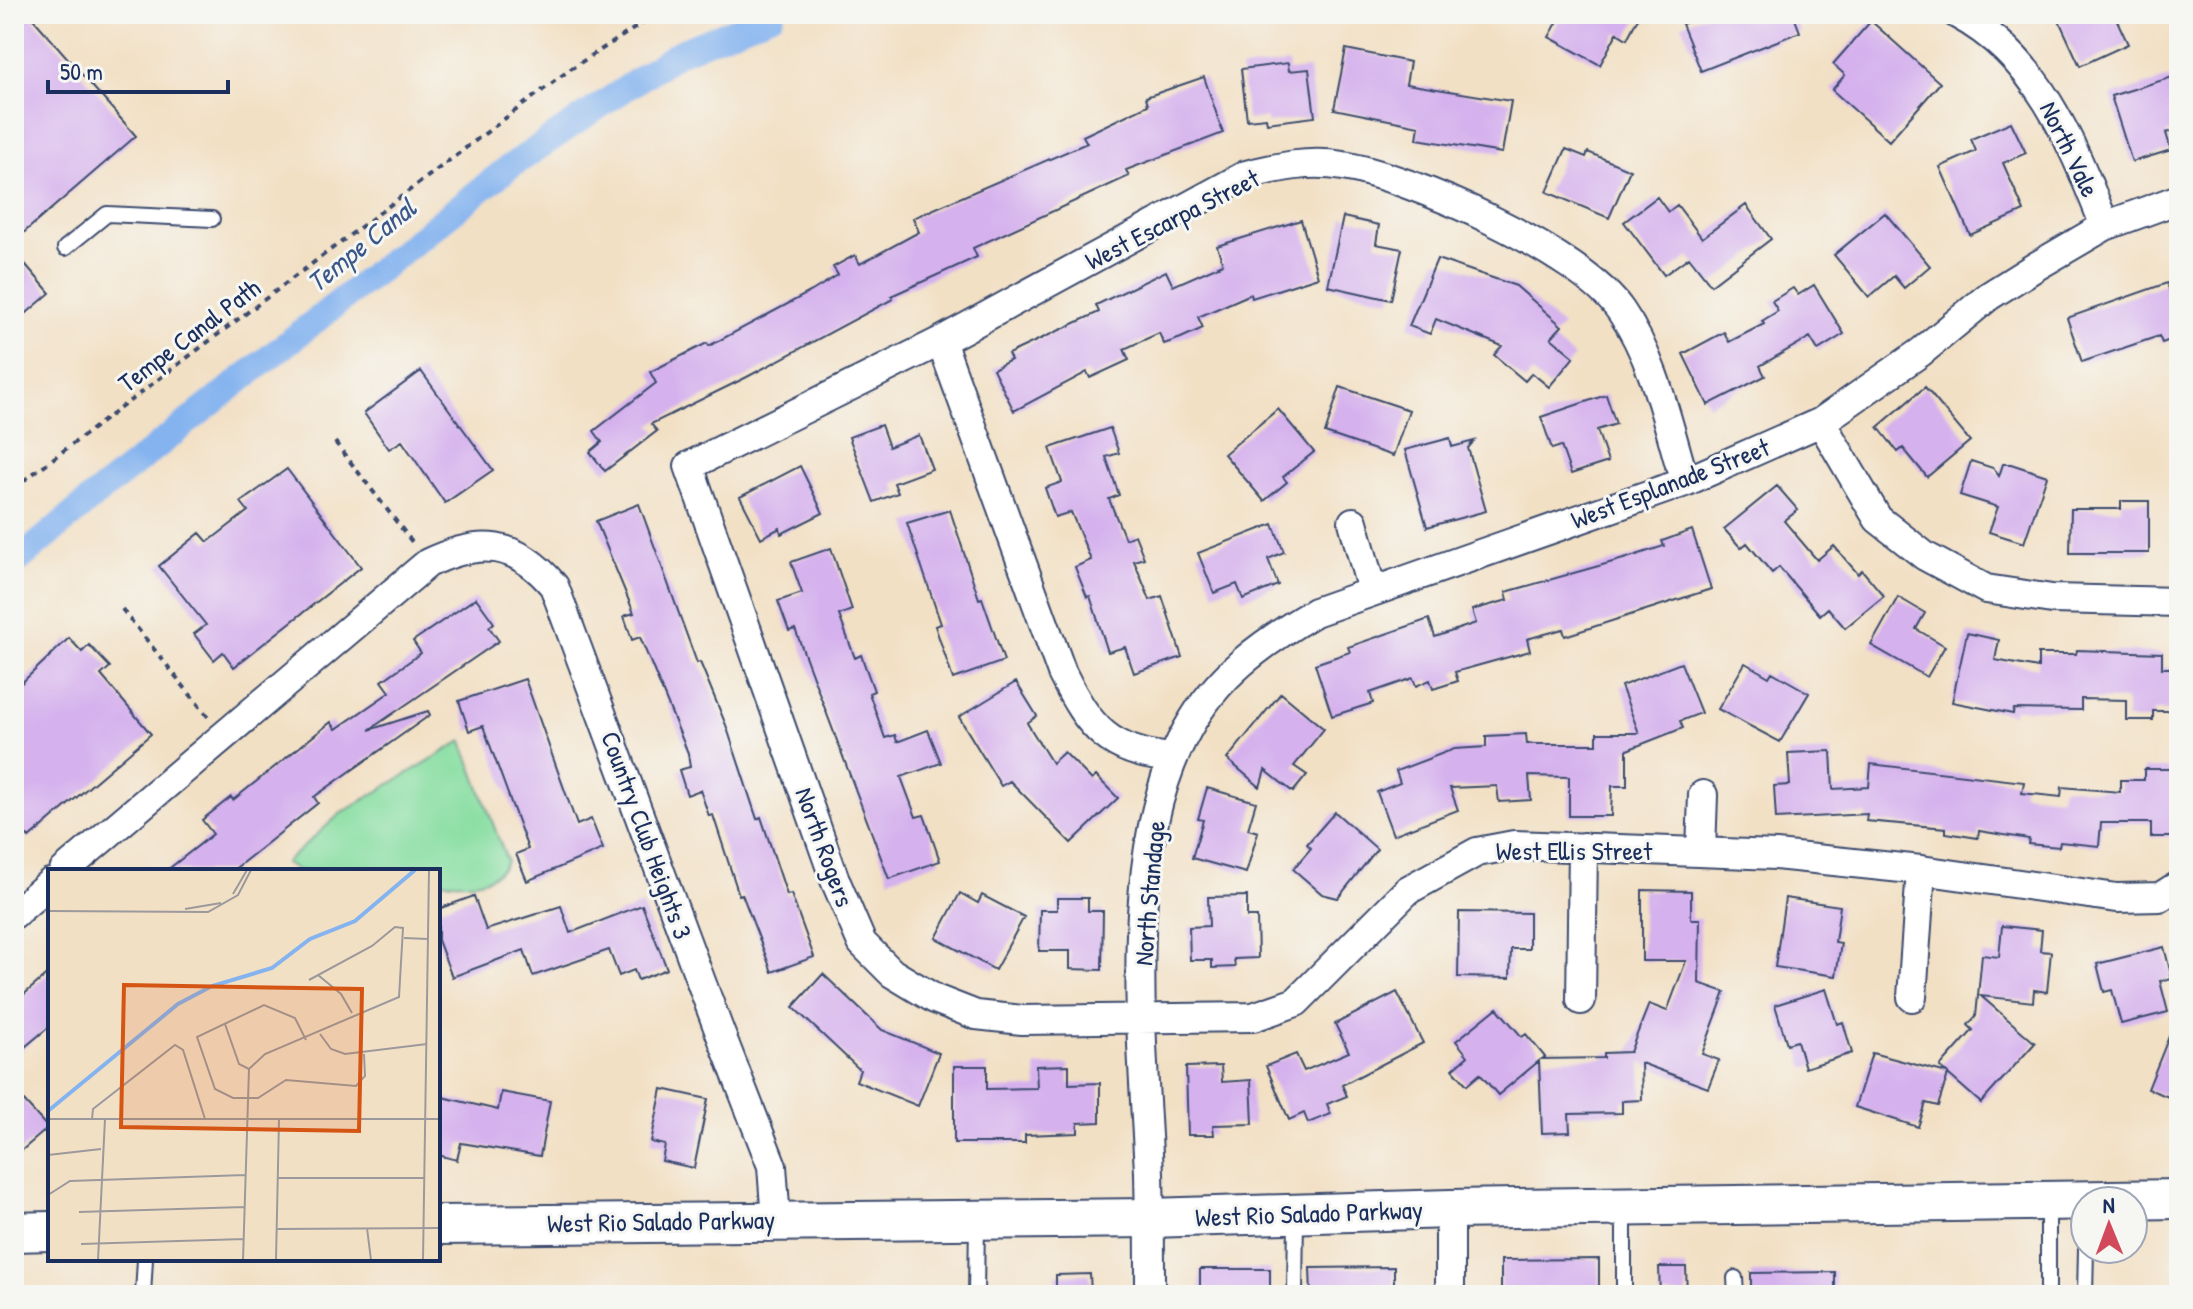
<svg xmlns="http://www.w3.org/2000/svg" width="2193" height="1309" viewBox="0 0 2193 1309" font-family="'Patrick Hand',sans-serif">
	<rect width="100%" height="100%" fill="#f6f6f2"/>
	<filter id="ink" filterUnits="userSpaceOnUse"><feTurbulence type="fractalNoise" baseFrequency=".0125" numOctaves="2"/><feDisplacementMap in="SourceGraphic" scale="16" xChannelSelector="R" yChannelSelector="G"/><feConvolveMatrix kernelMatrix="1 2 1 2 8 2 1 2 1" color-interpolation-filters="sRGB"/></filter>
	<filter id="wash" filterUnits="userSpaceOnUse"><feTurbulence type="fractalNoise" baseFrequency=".006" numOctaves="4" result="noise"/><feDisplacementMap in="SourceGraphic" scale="32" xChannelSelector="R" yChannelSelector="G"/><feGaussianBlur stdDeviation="1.8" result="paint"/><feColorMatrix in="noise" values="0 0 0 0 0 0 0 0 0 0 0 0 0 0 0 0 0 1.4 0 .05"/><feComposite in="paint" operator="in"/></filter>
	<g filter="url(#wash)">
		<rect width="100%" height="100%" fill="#f2e0c5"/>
		<path fill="#88dea2" stroke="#528680" stroke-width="2" d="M462 741 507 861C492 887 465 883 438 881V871H299L285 863 340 814Z"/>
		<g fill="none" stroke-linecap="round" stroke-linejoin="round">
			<path stroke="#84b3ef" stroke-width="26" d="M14 564 92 498 508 168 678 53 772 14"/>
		</g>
		<g id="blocks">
			<path fill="#d5b1ed" d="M14 14H29L136 136 14 241Z
				M1562 14H1640L1627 39 1617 33 1600 65 1549 37Z
				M1707 14H1793L1800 32 1701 71 1682 24Z
				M2056 14H2114L2128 44 2080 66Z
				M1871 21 1940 83 1889 141 1832 90 1845 75 1833 64Z
				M1346 49 1410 62 1406 84 1511 101 1502 153 1417 139 1419 126 1334 109Z
				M1288 63 1289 71 1309 69 1315 117 1267 123 1266 118 1247 120 1241 69Z
				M2179 75V129L2166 133 2171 150 2132 162 2111 96Z
				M1204 77 1223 133 1126 170 1129 176 973 248 977 257 891 296 893 299 747 377 651 424 657 431 605 471 590 452 602 442 594 431 656 383 650 372 707 343 709 346 812 291 838 275 833 267 855 255 860 264 919 232 913 218 1087 143 1083 136 1148 105 1146 97Z
				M2011 122 2026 153 2003 163 2024 211 1970 235 1940 167 1976 151 1971 139Z
				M1566 149 1586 157 1588 152 1630 170 1609 218 1547 192Z
				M1657 197 1668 212 1677 205 1702 238 1746 205 1771 239 1711 285 1689 257 1664 275 1624 222Z
				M1885 213 1930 266 1904 288 1894 276 1869 297 1834 255Z
				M1343 217 1379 225 1376 244 1402 249 1391 300 1328 286Z
				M1301 220 1318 277 1252 298 1251 294 1198 317 1203 328 1181 338 1164 344 1159 333 1124 349 1129 360 1090 378 1087 372 1014 411 993 369 1011 360 1008 354 1099 312 1096 305 1166 271 1173 286 1223 264 1217 246Z
				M14 251 50 293 14 324Z
				M1437 259 1516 286 1562 326 1551 338 1574 357 1549 387 1532 373 1525 381 1494 355 1502 346 1436 319 1430 334 1409 326Z
				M2167 283 2179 318V337L2162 343 2159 336 2082 362 2067 318Z
				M1814 285 1844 334 1818 350 1810 337 1760 366 1765 376 1708 405 1683 354 1724 332 1729 342 1764 324 1762 321 1778 311 1772 301 1793 288 1798 295Z
				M421 371 493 470 445 503 402 441 389 449 364 413Z
				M1340 387 1409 410 1393 456 1325 433Z
				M1925 387 1970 441 1927 477 1903 448 1898 452 1878 427Z
				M1606 395 1616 424 1597 430 1608 462 1571 474 1561 446 1552 449 1541 417Z
				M1278 409 1314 452 1283 477 1287 482 1264 501 1224 454Z
				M881 425 889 447 919 435 932 469 894 483 898 493 874 502 849 437Z
				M1110 428 1119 453 1106 457 1119 495 1109 499 1125 539 1135 535 1144 558 1134 561 1150 600 1162 596 1182 657 1134 673 1125 647 1108 652 1090 596 1087 597 1075 567 1091 560 1071 512 1055 517 1045 488 1062 482 1050 448Z
				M1450 438 1452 447 1474 441 1468 448 1486 511 1427 527 1405 450Z
				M1971 461 1993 468 1999 476 2003 464H2011L2047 476 2024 543 1989 532 1998 507 1960 495Z
				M800 466 823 513 781 534 780 528 761 538 740 497Z
				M287 469 361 567 234 667 223 652 214 660 194 634 206 625 159 566 200 533 208 542 248 511 241 502Z
				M1777 486 1798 510 1784 521 1817 560 1834 546 1858 574 1862 570 1884 596 1845 628 1828 608 1820 615 1779 567 1772 573 1747 543 1741 548 1724 529Z
				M2121 501H2149V553H2070L2071 509H2121Z
				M639 504 697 663 700 662 726 725 757 819 761 817 787 895 791 894 814 957 772 972 742 894 739 895 713 815 709 816 700 790 687 795 679 770 690 767 688 753 640 637 632 640 624 616 634 613 596 521Z
				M950 510 979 599 982 598 1004 661 953 679 935 626 941 624 907 523Z
				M1273 524 1284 552 1268 559 1278 585 1243 599 1237 584 1214 593 1198 553Z
				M1692 530 1711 589 1565 636 1563 629 1527 639 1530 651 1455 672 1458 681 1433 689 1430 680 1416 686 1413 678 1370 693 1373 703 1332 716 1315 664 1350 652 1348 647 1429 619 1435 637 1476 623 1472 610 1508 600 1506 592 1627 558 1664 546 1662 541Z
				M831 548 852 610 839 615 855 658 861 655 874 691 869 693 885 738 895 735 897 742 928 730 941 763 901 777 916 817 924 815 940 861 889 879 795 629 789 631 778 601 802 593 791 562Z
				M1898 597 1925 613 1916 629 1945 646 1927 677 1871 645Z
				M476 598 494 623 489 627 499 641 369 730 428 711 430 715 314 797 318 803 232 871H166L213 834 202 820 231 797 233 800 331 722 336 729 390 692 382 681 421 653 413 641Z
				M1967 633 1999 640 1995 660 2038 668V654H2076L2077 650 2162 653V668H2179V711H2153V720H2126V700L2081 699V710L2014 709 2013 714 1952 702Z
				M69 638 82 652 89 645 110 667 101 675 151 734 29 838 14 821V690Z
				M1681 663 1701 713 1680 721 1683 728 1627 750V786H1612L1611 816H1569V777L1529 776 1531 800 1499 802 1497 786 1450 788 1458 810 1393 835 1377 792 1400 783 1396 771 1454 749 1486 747V736L1526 734 1527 744H1597V733H1639L1621 686Z
				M1745 663 1769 677 1772 672 1809 693 1780 742 1718 709Z
				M525 679 577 825 591 819 603 849 527 881 516 854 528 849 483 726 469 731 459 701Z
				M1016 682 1037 716 1027 723 1052 763 1064 752 1092 780 1096 776 1118 798 1071 843 1010 781 1001 786 959 717Z
				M1281 693 1324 729 1294 766 1307 775 1293 792 1265 770 1260 787 1227 759Z
				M1831 751 1833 789 1869 787 1871 764 2024 782 2022 793 2061 797 2062 787 2120 792V780H2144V769H2179V837H2151V823H2101L2099 846 2060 842 2059 847 2028 844 2029 839 1979 831 1978 838 1946 833V828L1866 821 1867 814 1776 819 1774 786 1790 785 1788 753Z
				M1207 788 1256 802 1248 829 1258 832 1246 873 1192 858 1203 820 1198 819Z
				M1335 812 1377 849 1338 898 1322 894 1293 869 1311 848 1307 844Z
				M1642 890 1691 891V919H1700L1699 983 1725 992 1702 1054 1719 1060 1708 1088 1641 1063 1642 1100 1622 1101V1113L1569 1114 1570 1132 1542 1133 1539 1061 1498 1095 1480 1074 1467 1085 1453 1069 1468 1056 1456 1041 1497 1008 1522 1037 1526 1034 1545 1057 1542 1059 1604 1058V1053L1630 1052 1649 1004 1667 1011 1686 961H1642Z
				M960 893 978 903 982 895 1024 917 995 970 936 938Z
				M474 896 486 930 561 906 570 933 642 905 667 969 638 980 634 970 619 976 609 950 533 976 524 950 452 977 438 940V909Z
				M1247 896V917H1257L1258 958 1234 959 1235 967 1212 968V960H1190L1189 927 1209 926 1208 897Z
				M1057 898H1088V911H1103L1102 970 1070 969V951H1039L1040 910H1057Z
				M1785 898 1840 906 1835 942 1841 943 1836 976 1775 967Z
				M1459 912 1529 913V949H1511L1510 978 1458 977Z
				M2002 926 2042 930 2040 951 2051 952 2047 992 2034 990 2033 1002 1981 996 2035 1043 1981 1103 1948 1074 1938 1106 1926 1103 1918 1127 1855 1107 1872 1053 1947 1073 1940 1067 1973 1030 1968 1025 1976 1016 1982 955 1999 957Z
				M2164 947 2172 978 2160 981 2168 1012 2121 1024 2112 990 2104 992 2097 964Z
				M50 972V1026L14 1056V1003Z
				M823 974 882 1030 939 1053 918 1106 856 1081 860 1070 793 1007Z
				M1826 989 1837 1024 1843 1022 1852 1053 1805 1068 1797 1041 1787 1044 1775 1005Z
				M1397 992 1423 1043 1342 1085 1347 1096 1327 1104 1331 1114 1308 1123 1304 1113 1289 1120 1266 1066 1296 1054 1304 1071 1349 1052 1335 1024Z
				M2178 1014H2179V1101L2148 1089Z
				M1069 1065V1084L1100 1083V1122L1078 1123V1133L1025 1135V1143H954V1066H987V1089L1037 1088 1036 1066Z
				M1221 1066 1222 1082 1251 1080 1253 1124 1213 1125 1214 1135H1188L1186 1067Z
				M662 1089 708 1099 694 1168 662 1161 665 1145 651 1142Z
				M14 1090 48 1128 14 1157Z
				M501 1092 550 1101 540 1156 461 1143 457 1160 438 1155V1096L498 1110Z
				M1599 1259V1295H1501V1260Z
				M1394 1267V1295H1311L1310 1268Z
				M1659 1267H1686L1687 1295H1660Z
				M1200 1269H1270V1295H1200Z
				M1835 1272V1295H1751V1273Z
				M1090 1274 1091 1295H1056V1275Z"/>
		</g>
	</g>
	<g filter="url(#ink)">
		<use href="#blocks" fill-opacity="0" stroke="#3b4a6d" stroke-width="2"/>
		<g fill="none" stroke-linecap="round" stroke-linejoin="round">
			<g stroke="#3b4a6d" stroke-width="18">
				<path id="service" d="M65 248 107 214 212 219
					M1735 1278 1736 1295
					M143 1295 145 1259
					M976 1295 977 1219
					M1295 1295 1296 1215
					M1624 1295V1207
					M2048 1295V1201
					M2085 1295 2086 1249"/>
			</g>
			<g stroke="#3b4a6d" stroke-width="32">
				<path id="minor" d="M1957 14C2040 58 2072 144 2105 226
					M941 341 1062 673C1089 728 1110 753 1173 758
					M1821 422 1878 519 1925 556 1986 589 2052 599 2179 602
					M1685 482C1668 426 1655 360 1621 311 1582 253 1412 177 1343 166 1309 160 1279 167 1246 175L941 341 689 466 835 880 862 943 892 973 935 999 976 1015 1022 1020 1253 1017 1296 1002 1408 890 1477 852 1514 845 1776 855 1921 870 2117 898 2160 897 2179 885
					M1353 522 1372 591
					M1701 851 1703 795
					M64 871 428 563C480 538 516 541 554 586L719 1030 772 1166 776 1220
					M14 914 50 883
					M1912 997 1921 870
					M1581 1000 1583 847
					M1450 1209V1295
					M1150 1295C1150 1254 1150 1214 1149 1173 1143 1042 1120 848 1187 730 1217 675 1262 643 1315 612L1685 482 1821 422 1921 352 1989 296 2035 267 2105 226 2179 199"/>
			</g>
			<g stroke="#3b4a6d" stroke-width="42">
				<path id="secondary" d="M438 1225 1150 1218 1450 1209 2179 1199
					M14 1232 50 1231"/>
			</g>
			<path stroke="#3b4a6d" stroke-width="4" stroke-dasharray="6 6" stroke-linecap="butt" d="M335 442 412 542
				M14 488 572 68 657 14
				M122 609 209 718"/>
			<use href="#service" stroke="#fff" stroke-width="14"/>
			<use href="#minor" stroke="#fff" stroke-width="28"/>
			<use href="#secondary" stroke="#fff" stroke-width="38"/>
		</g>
	</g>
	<g text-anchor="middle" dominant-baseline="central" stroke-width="6" stroke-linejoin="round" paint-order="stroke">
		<g font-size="26" fill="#1b2f5e" stroke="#f6f6f2">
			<text transform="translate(2070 149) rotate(64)">North Vale</text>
			<text transform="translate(1172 219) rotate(-27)">West Escarpa Street</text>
			<text transform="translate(189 335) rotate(-37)">Tempe Canal Path</text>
			<text transform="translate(1670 483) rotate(-21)">West Esplanade Street</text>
			<text transform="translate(647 835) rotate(70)">Country Club Heights 3</text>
			<text transform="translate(825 847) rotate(70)">North Rogers</text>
			<text x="1574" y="850">West Ellis Street</text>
			<text transform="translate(1149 893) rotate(-85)">North Standage</text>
			<text transform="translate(1309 1213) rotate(-2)">West Rio Salado Parkway</text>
			<text transform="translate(661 1221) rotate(-1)">West Rio Salado Parkway</text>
		</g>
		<g font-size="28" font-style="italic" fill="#3a578a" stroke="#f6f6f2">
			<text transform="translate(361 245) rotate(-39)">Tempe Canal</text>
		</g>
	</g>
	<g transform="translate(48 869)">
		<rect width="392" height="392" fill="#f2e0c5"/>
		<path fill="none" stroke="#84b3ef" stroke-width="4" d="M0 242 130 135 164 117 224 99 262 70 307 52 367 1"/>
		<path fill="none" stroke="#9c999c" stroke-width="2" d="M185 25 199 1M137 40 173 34M0 42 160 43 190 26 203 1M356 69 380 70M270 106 293 125 304 144M177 155 191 195 201 200M272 165 283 180 297 185 379 175M258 171 247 149 216 136 149 168 167 220 185 229H210L238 211 308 217 317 207 316 185M0 250H392M44 250 45 240 127 176 135 181 157 250M0 286 53 280M230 309H377M0 326 22 312 197 306M31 343 196 338M319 359 323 391M229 360 392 359M33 375 196 370M50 391 57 250M195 391 201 200 217 185 351 128 355 59 347 58 324 77 261 111M228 391 231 250M375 391 381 1"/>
		<path fill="#d45514" fill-opacity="0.15" stroke="#d45514" stroke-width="4" d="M76 116 314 120 311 262 73 258Z"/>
		<rect width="392" height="392" fill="none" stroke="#1b2f5e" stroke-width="4"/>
	</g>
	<rect width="2193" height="1309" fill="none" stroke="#f6f6f2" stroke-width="48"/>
	<g transform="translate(2109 1225) rotate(359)"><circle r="38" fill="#f6f6f2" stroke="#9ea6b7" stroke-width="2"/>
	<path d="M0-6L14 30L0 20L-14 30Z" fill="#d1495b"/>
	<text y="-12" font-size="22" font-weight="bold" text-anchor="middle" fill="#1b2f5e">N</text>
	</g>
	<path d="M48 80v12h180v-12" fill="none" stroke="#1b2f5e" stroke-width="4"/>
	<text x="60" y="80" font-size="24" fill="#1b2f5e" stroke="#f6f6f2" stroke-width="6" paint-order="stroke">50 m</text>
</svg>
